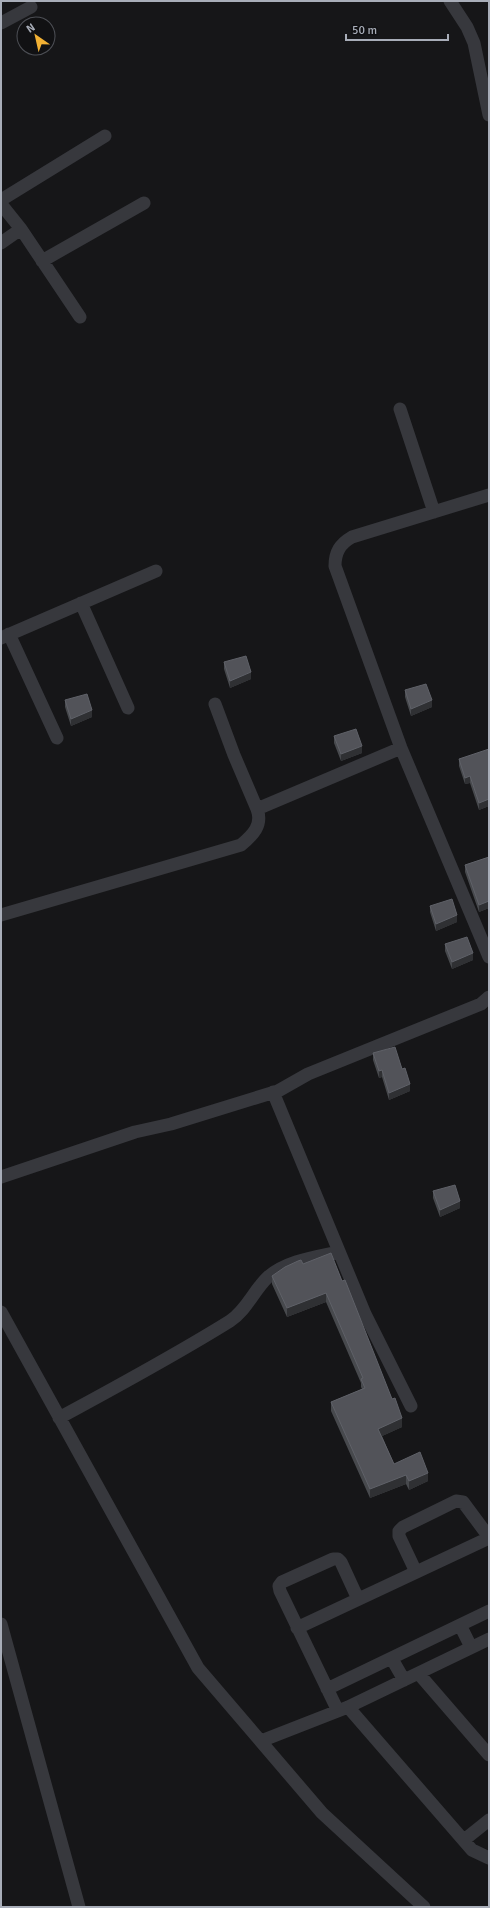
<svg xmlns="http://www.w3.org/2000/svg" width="490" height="1908" viewBox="0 0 490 1908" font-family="Signika,sans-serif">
	<rect width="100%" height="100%" fill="#161618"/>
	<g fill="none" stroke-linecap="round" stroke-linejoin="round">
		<path stroke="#37383d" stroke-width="13" d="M450 1 467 27 474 43 489 115
			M1 23 31 7
			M1 200 105 136
			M1 204 21 229 80 317
			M1 243 21 229
			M42 261 144 203
			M400 409 434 512
			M489 495 352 537C340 544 335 552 335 566L401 748 489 957
			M81 603 128 708
			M9 634 57 738
			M1 638 156 571
			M215 704 234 755 257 809
			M1 915 241 845C253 835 263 825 257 809L401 748
			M273 1092 365 1314 411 1406
			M1 1177 135 1132 171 1124 278 1091 308 1074 481 1004 489 997
			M1 1312 198 1668 322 1813 424 1907
			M59 1418C116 1387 174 1356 230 1321 246 1311 254 1290 268 1277 286 1261 315 1257 338 1252
			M416 1572 399 1536V1531L403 1527 456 1501 463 1502 489 1537
			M1 1624 79 1907
			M460 1625 471 1647
			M297 1628 489 1538
			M392 1659 404 1680
			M419 1674 489 1755
			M327 1689 489 1611
			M348 1707 472 1850 489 1858
			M338 1711 280 1591 279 1586 282 1582 333 1559H338L341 1562 358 1599
			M261 1741 348 1707 489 1639
			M464 1840 489 1820"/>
	</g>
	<path fill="#47494d" d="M224 662 251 679 230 688 224 669Z
		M405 690 432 707 411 716 405 697Z
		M65 700 92 717 71 726 65 707Z
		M334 736 362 753 341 761 334 743Z
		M489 750V806L479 810 470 783 465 784 459 766V759Z
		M489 857V908L479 912 465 872V865Z
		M430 906 457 922 436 931 430 912Z
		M445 944 473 960 452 969 445 951Z
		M373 1053 410 1091 389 1100 382 1077 379 1078 373 1060Z
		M433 1191 460 1208 440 1217 433 1198Z
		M303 1264 342 1281 402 1427 382 1436 394 1464 428 1481 409 1490 406 1484 370 1498 331 1411V1402L362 1389 361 1387V1383L326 1302 287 1317 272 1284V1276Z"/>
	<path fill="#2f3033" d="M251 672V679L230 688V681Z
		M432 700V707L411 716V709Z
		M92 710V717L71 726V719Z
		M362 746V753L341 761V754Z
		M470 776V783L465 784V778Z
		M489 799V806L479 810V803Z
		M489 901V908L479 912V905Z
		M457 915V922L436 931V924Z
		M473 953V960L452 969V962Z
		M382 1070V1077L379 1078V1071Z
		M410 1084V1091L389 1100V1093Z
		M460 1201V1208L440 1217V1210Z
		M326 1293V1302L287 1317V1308Z
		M402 1418V1427L378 1438V1429Z
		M428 1473V1481L409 1490V1481Z
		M406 1475V1484L370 1498V1489Z"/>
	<path fill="#525359" stroke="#5f6168" d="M246 656 251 672 230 681 224 662Z
		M426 684 432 700 411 709 405 690Z
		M87 694 92 710 71 719 65 700Z
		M356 729 362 746 341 754 334 736Z
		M489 749V799L479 803 470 776 465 778 459 759Z
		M489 857V901L479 905 465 865Z
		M452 899 457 915 436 924 430 906Z
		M467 937 473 953 452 962 445 944Z
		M395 1047 402 1069 405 1068 410 1084 389 1093 382 1070 379 1071 373 1053Z
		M455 1185 460 1201 440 1210 433 1191Z
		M331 1253 342 1281 345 1280 392 1399 395 1398 402 1418 378 1429 394 1464 420 1452 428 1473 409 1481 406 1475 370 1489 331 1402 365 1388 361 1379 363 1378 326 1293 287 1308 272 1276 285 1267 298 1261 301 1260 303 1264Z"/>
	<rect width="490" height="1908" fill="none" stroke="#a8adb8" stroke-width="4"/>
	<g transform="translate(36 36) rotate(326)"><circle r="19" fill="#111113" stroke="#4d4f55"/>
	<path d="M0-3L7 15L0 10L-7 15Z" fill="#f2b134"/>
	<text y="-6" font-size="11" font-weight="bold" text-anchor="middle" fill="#a8adb8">N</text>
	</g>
	<path d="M346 34v6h102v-6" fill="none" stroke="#a8adb8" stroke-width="2"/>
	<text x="352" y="34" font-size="12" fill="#a8adb8" stroke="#111113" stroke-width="3" paint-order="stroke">50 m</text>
</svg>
